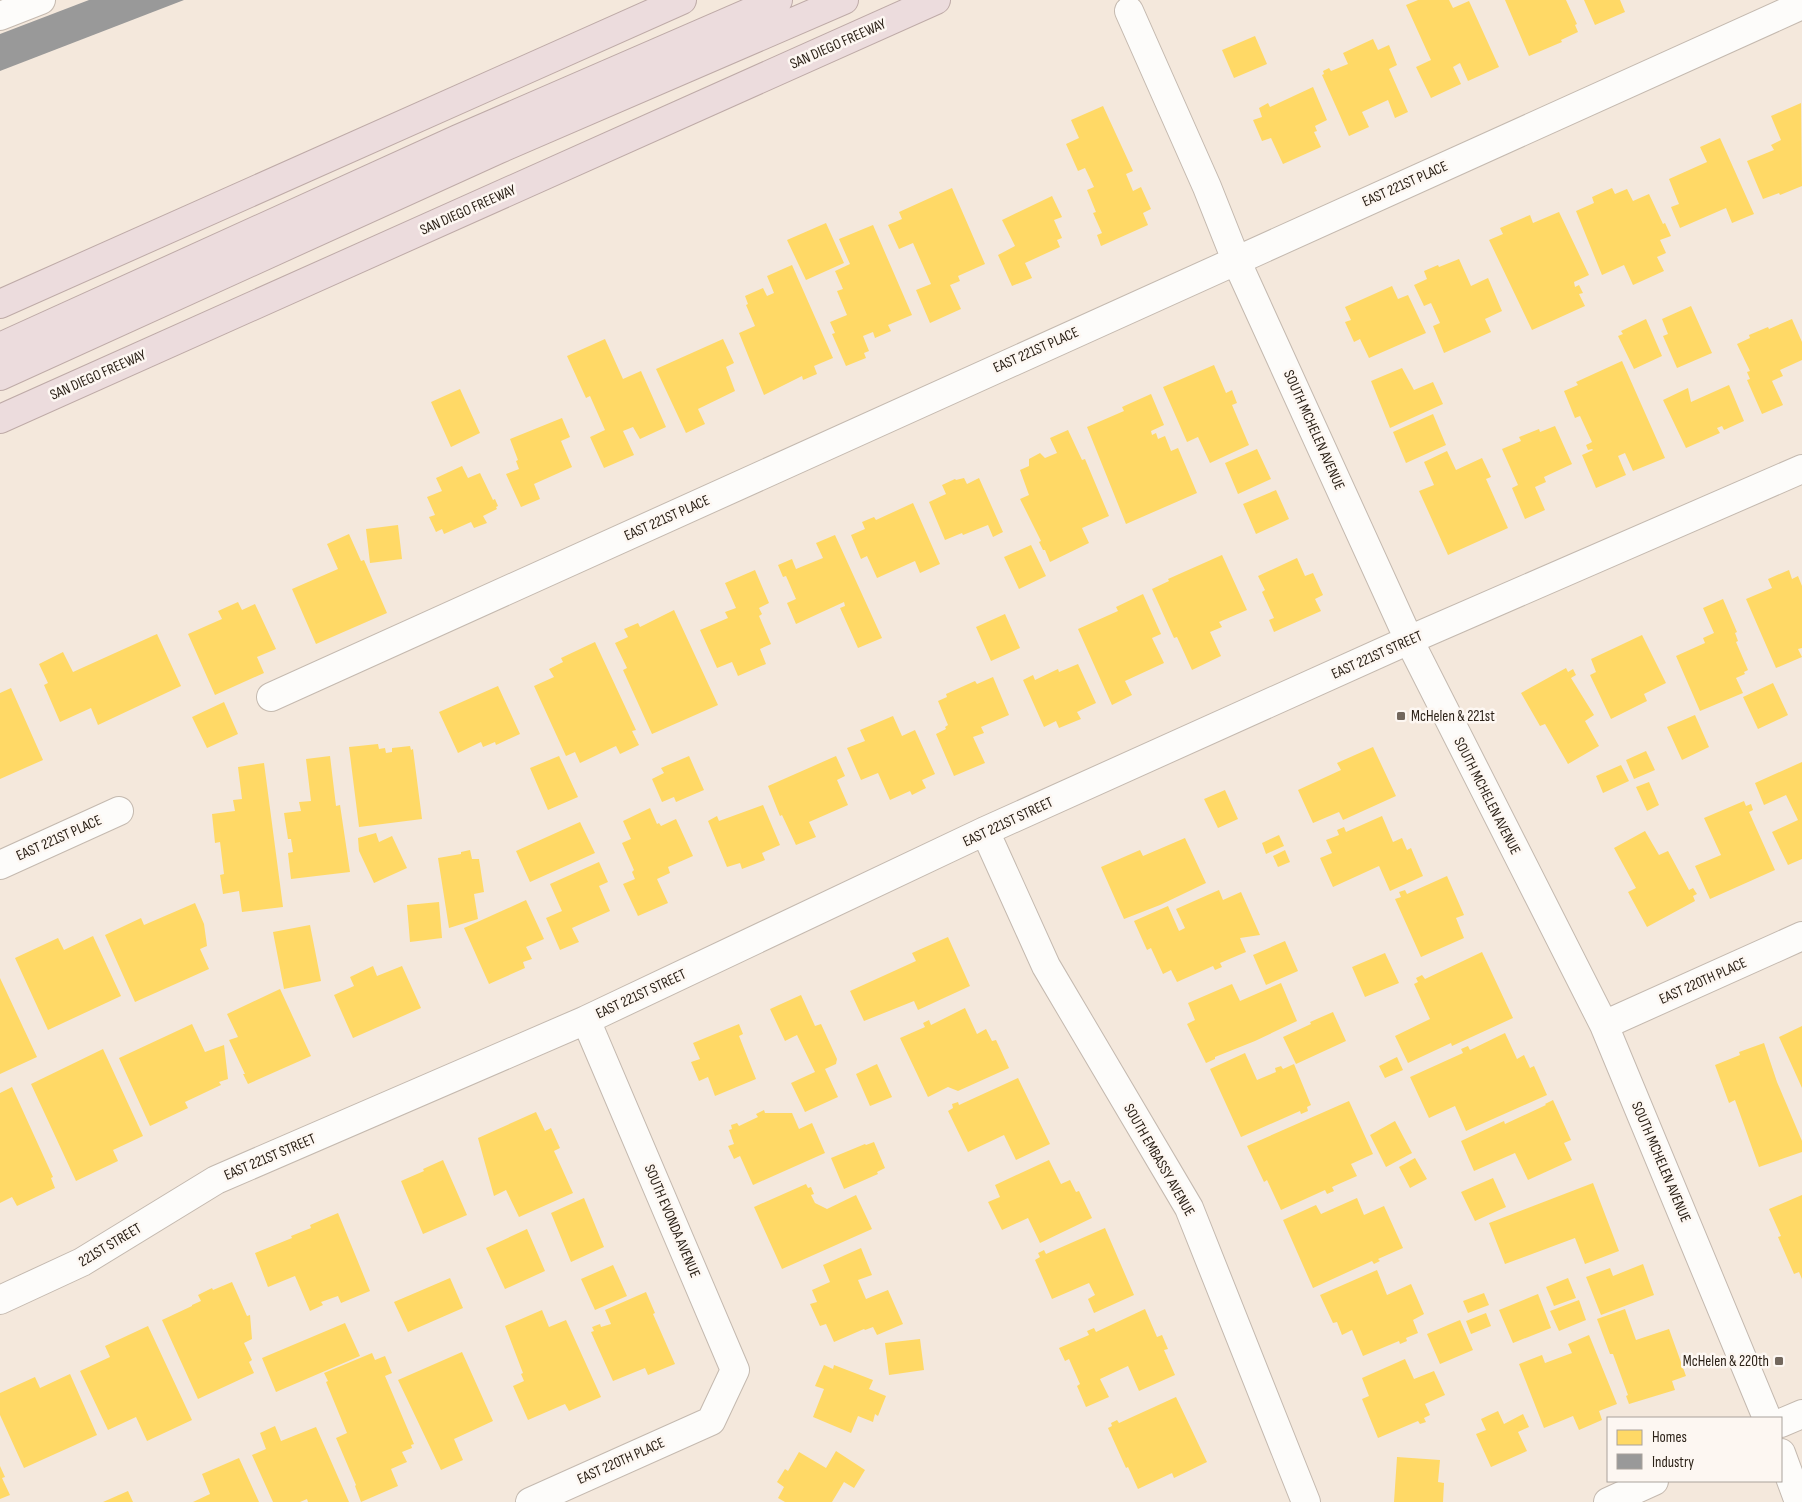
<svg xmlns="http://www.w3.org/2000/svg" width="1802" height="1502" viewBox="0 0 1802 1502" font-family="'Sofia Sans Condensed',sans-serif">
	<rect width="100%" height="100%" fill="#f4e8dc"/>
	<path fill="#ffd966" d="M1418 0H1449L1453 8 1469 1 1499 67 1468 81 1460 63 1453 67 1461 84 1431 98 1416 67 1431 60 1406 5Z
		M1505 0H1566L1577 24 1575 25 1578 32 1561 40 1562 42 1529 56Z
		M1584 0H1620L1625 12 1595 25Z
		M1255 36 1267 64 1234 78 1222 50Z
		M1373 39 1378 50 1389 45 1397 65 1389 69 1408 112 1395 118 1388 100 1362 112 1369 127 1349 136 1322 75 1324 74 1323 71 1329 68 1331 71 1348 64 1343 53Z
		M1313 87 1327 120 1315 126 1317 131 1314 132 1321 147 1283 164 1271 138 1262 141 1253 120 1262 117 1259 108 1268 103 1270 107Z
		M1801 103 1802 186 1780 195 1779 193 1763 199 1747 161 1774 150 1771 145 1781 140 1771 116Z
		M1103 106 1133 171 1126 174 1133 191 1141 187 1151 209 1143 213 1148 225 1101 246 1097 235 1102 233 1093 213 1096 212 1087 190 1094 187 1085 168 1078 171 1066 144 1079 138 1071 120Z
		M1720 138 1754 214 1732 223 1726 208 1680 228 1671 207 1679 204 1669 179 1707 162 1700 147Z
		M952 188 985 264 958 276 960 281 950 285 961 309 930 323 916 290 931 284 913 243 899 249 888 225 902 219 899 212Z
		M1612 188 1615 194 1627 189 1633 201 1649 194 1663 224 1665 223 1671 236 1660 240 1666 253 1657 257 1664 271 1633 285 1624 265 1602 275 1576 211 1594 203 1592 197Z
		M1052 196 1062 217 1054 220 1062 238 1057 240 1060 247 1025 263 1032 278 1012 286 998 255 1015 246 1002 220Z
		M1559 212 1589 275 1574 282 1575 287 1579 285 1583 293 1579 294 1585 306 1532 330 1489 240 1503 234 1500 228 1530 215 1533 223Z
		M826 223 844 263 806 280 787 240Z
		M873 225 912 315 888 325 891 331 875 338 873 332 863 336 869 351 864 353 866 358 846 366 832 334 835 333 830 322 847 315 837 291 843 289 835 271 850 264 839 239Z
		M1459 259 1471 286 1488 278 1502 311 1485 319 1491 332 1444 353 1433 326 1440 323 1431 303 1424 306 1414 285 1427 279 1424 271 1438 265 1439 267Z
		M792 265 833 358 814 366 817 374 803 380 802 376 764 395 739 333 755 326 746 305 748 304 745 296 763 288 767 296 774 293 767 276Z
		M1392 286 1398 299 1408 295 1426 333 1369 358 1360 339 1354 342 1345 322 1351 320 1345 307Z
		M1691 306 1712 353 1677 368 1663 336 1668 334 1662 319Z
		M1646 319 1662 356 1634 369 1618 336 1623 334 1621 331Z
		M1792 319 1802 342V360L1780 370 1783 376 1772 381 1783 405 1762 414 1747 380 1750 379 1747 372 1750 371 1737 344 1750 338 1749 335 1768 327 1769 329Z
		M605 339 623 379 641 371 666 427 640 439 633 427 623 431 634 455 604 468 590 437 605 430 590 396 586 398 567 356Z
		M723 339 734 363 726 367 735 391 698 409 705 424 686 433 656 369Z
		M1622 361 1665 458 1633 471 1625 453 1618 456 1626 475 1596 488 1582 455 1593 450 1592 449 1588 450 1586 445 1592 442 1580 416 1575 418 1564 391 1578 385 1576 382Z
		M1214 365 1226 393 1232 390 1237 403 1232 405 1249 445 1210 463 1198 437 1187 442 1163 387Z
		M1402 368 1414 390 1433 382 1443 404 1390 428 1371 381Z
		M1729 385 1744 421 1724 430 1722 426 1717 428 1720 433 1686 448 1663 400 1688 388 1691 402Z
		M460 389 480 433 451 447 431 402Z
		M1151 394 1164 425 1151 431 1152 435 1156 433 1158 439 1165 436 1171 451 1178 448 1197 493 1126 524 1087 427 1124 411 1122 407Z
		M1433 414 1446 445 1406 463 1393 432Z
		M562 418 570 437 561 441 572 467 534 484 540 499 521 507 506 474 519 469 516 461 518 460 510 439Z
		M1555 426 1572 464 1544 477 1546 482 1535 487 1545 510 1525 519 1512 488 1518 485 1502 449 1521 441 1519 437 1539 429 1540 432Z
		M1068 430 1082 460 1085 459 1109 516 1082 528 1089 543 1050 562 1045 550H1043L1039 542 1041 541 1020 499 1029 495 1020 470 1029 466V459L1040 453 1045 458 1057 453 1050 438Z
		M1257 449 1271 479 1238 494 1225 463Z
		M1447 451 1456 470 1482 458 1491 477 1486 479 1508 528 1448 555 1419 491 1434 485 1424 462Z
		M462 466 468 478 480 473 493 500 495 499 498 506 496 507 497 509 483 516 487 523 474 528 471 522 444 534 442 529 436 532 429 517 435 515 427 497 442 491 436 478Z
		M964 478 967 484 979 478 1003 532 993 537 988 525 963 535 962 533 945 540 929 502 946 494 942 485 955 479 956 480Z
		M1276 490 1289 519 1256 534 1243 504Z
		M913 503 940 564 920 573 915 561 877 578 867 556 861 559 851 535 865 529 862 522 874 517 876 520Z
		M398 525 402 559 370 563 366 529Z
		M349 534 361 561 364 560 387 613 316 644 292 589 338 569 327 544Z
		M835 535 882 638 858 648 840 608 845 606 844 602 796 624 787 603 796 599 786 576 783 577 778 565 792 559 796 569 823 558 816 543Z
		M1031 545 1046 576 1019 589 1004 557Z
		M1222 555 1247 610 1219 622 1222 627 1210 632 1221 656 1192 670 1177 637 1174 638 1152 589 1169 581 1168 579Z
		M1297 558 1305 576 1313 573 1323 595 1315 599 1321 611 1274 632 1269 620 1274 618 1262 592 1265 590 1258 576Z
		M755 570 769 603 759 608 762 614 759 616 771 644 760 649 766 664 738 676 732 662 717 668 700 630 728 618 725 612 736 608 725 583Z
		M1789 570 1792 579 1798 576 1802 586V648L1798 649 1802 657 1776 668 1746 599 1772 588 1768 579Z
		M1143 594 1161 634 1152 638 1164 663 1125 681 1132 695 1112 705 1078 629 1118 611 1116 607Z
		M1723 599 1737 632 1735 633 1738 641 1736 642 1748 670 1744 672 1745 674 1736 678 1743 693 1700 711 1676 656 1705 643 1703 638 1714 633 1703 608Z
		M238 602 242 610 255 604 276 649 257 657 264 673 215 695 188 634 222 619 218 611Z
		M674 610 718 705 652 734 623 670 627 668 615 643 628 637 624 629 638 623 640 627Z
		M1005 614 1020 648 991 661 976 627Z
		M157 634 181 686 98 725 91 708 60 722 44 685 48 683 39 664 63 652 73 672Z
		M1642 635 1666 683 1644 694 1647 701 1611 719 1590 675 1596 672 1591 659Z
		M595 642 636 730 632 731 639 745 620 754 616 746 580 763 575 752 566 756 534 686 554 677 549 669 563 662 561 658Z
		M1078 664 1096 703 1077 712 1081 719 1059 728 1056 721 1044 727 1023 680 1033 675 1035 680 1058 669 1059 672Z
		M1566 668 1568 672 1573 669 1576 675 1571 678 1594 715 1585 721 1599 746 1568 764 1545 724 1540 726 1521 693Z
		M993 677 1009 715 981 727 984 733 973 737 985 763 954 776 936 734 946 729 945 727 948 725 938 701 947 697 946 694 975 681 977 684Z
		M1773 683 1788 715 1758 729 1743 697Z
		M498 686 520 734 496 745 495 742 483 747 481 742 458 753 439 712Z
		M11 688 43 760 0 779V693Z
		M224 702 238 734 207 748 192 717Z
		M1695 715 1709 747 1682 760 1667 727Z
		M893 716 902 736 915 730 935 774 922 780 926 788 912 795 910 791 890 800 878 773 861 780 847 748 865 741 860 730Z
		M378 744 379 749 385 748 386 753 392 752V748L410 746 411 750 413 749 422 819 359 827 349 747Z
		M1373 747 1396 796 1343 820 1339 812 1313 823 1298 790 1341 770 1337 763Z
		M1646 751 1655 770 1634 779 1626 760Z
		M330 756 336 806 340 805 350 872 291 879 288 853 293 852 291 839H288L284 813 301 811 299 802 311 801 306 759Z
		M559 756 578 797 548 810 530 768Z
		M689 756 704 790 676 802 674 797 662 802 652 779 664 773 661 768Z
		M836 756 845 776 837 780 848 805 809 822 816 837 796 845 782 815 780 816 768 786Z
		M1802 762V859L1788 865 1772 832 1798 820 1786 795 1764 805 1755 783Z
		M264 763 283 907 242 912 239 891 223 894 220 875 224 874 220 842 215 843 212 814 235 811 233 800 242 799 238 767Z
		M1621 765 1629 781 1603 793 1596 776Z
		M1649 782 1659 805 1647 811 1636 787Z
		M1225 790 1238 819 1218 828 1204 799Z
		M1744 801 1746 806 1751 804 1753 810 1749 812 1775 870 1710 899 1695 866 1721 855 1704 818Z
		M763 805 780 845 762 853 765 860 742 869 740 863 727 867 708 821 717 816 719 821Z
		M650 808 657 824 659 823 661 826 676 819 693 856 668 867 670 873 657 879 668 903 638 916 623 884 635 879 632 872 634 870 622 843 631 839 623 821Z
		M1382 816 1393 842 1402 838 1407 850 1411 848 1423 876 1390 891 1379 866 1333 887 1320 858 1332 853 1326 840 1339 835 1337 830 1344 827 1346 832Z
		M580 822 595 853 530 882 516 851Z
		M1645 831 1659 855 1668 851 1689 890 1693 888 1697 894 1693 896 1695 901 1647 927 1628 892 1636 888 1614 848Z
		M376 833 379 842 392 836 407 868 374 883 359 851 358 838Z
		M1279 835 1284 846 1266 854 1262 843Z
		M1185 838 1206 883 1160 905 1124 919 1101 867 1140 850 1143 856Z
		M470 850 472 859H479L484 892 474 894 478 919 449 928 438 858 461 854V852Z
		M1285 850 1290 862 1278 867 1273 856Z
		M599 862 608 882 599 886 610 911 572 928 579 942 560 950 546 918 562 911 550 884Z
		M1447 876 1464 915 1456 918 1464 938 1421 957 1395 899 1401 897 1399 892 1405 890 1407 894Z
		M1219 890 1223 900 1241 892 1260 935 1240 938 1246 952 1220 963 1222 967 1215 970 1213 966 1177 982 1171 970 1163 974 1151 948 1147 950 1134 921 1168 906 1179 931 1185 928 1176 909Z
		M526 900 544 939 526 947 532 959 523 962 525 968 489 984 464 928Z
		M439 902 442 938 410 942 407 905Z
		M195 903 204 924 207 946 200 949 209 969 135 1002 105 935 141 918 144 925Z
		M310 925 321 981 284 989 273 932Z
		M93 936 121 996 48 1030 15 958 58 938 64 950Z
		M948 937 970 986 918 1010 914 1001 864 1021 850 991 916 961 912 953Z
		M1285 941 1298 971 1266 985 1253 955Z
		M1482 952 1513 1018 1452 1046 1451 1043 1408 1063 1395 1036 1430 1019 1414 984 1418 982 1416 978 1422 975 1425 979Z
		M1385 953 1399 983 1365 997 1352 967Z
		M373 966 377 976 402 966 421 1008 353 1038 334 995 354 986 350 977Z
		M0 978 37 1057 0 1074Z
		M1281 983 1297 1021 1255 1041 1215 1057V1059L1206 1063 1187 1024 1195 1020 1188 1003 1232 984 1240 1001Z
		M280 989 311 1056 248 1084 243 1074H245L229 1040 238 1037 227 1014Z
		M801 995 815 1026 821 1024 837 1059 836 1064 825 1069 838 1097 805 1112 791 1083 815 1072 797 1035 785 1041 770 1009Z
		M965 1008 977 1034 986 1029 992 1041 996 1040 1009 1068 958 1091 948 1087 928 1097 900 1038 925 1027 923 1023 929 1020 931 1025Z
		M1333 1012 1346 1041 1296 1064 1283 1037 1311 1024 1310 1022Z
		M192 1024 205 1052 224 1045 228 1079 219 1082 221 1085 185 1102 188 1108 150 1126 119 1058Z
		M739 1024 743 1034 739 1036 756 1079 715 1096 708 1077 699 1081 691 1062 700 1059 693 1043Z
		M1802 1026V1088L1779 1037Z
		M1505 1033 1517 1059 1524 1055 1530 1068 1534 1066 1547 1095 1466 1131 1455 1106 1429 1118 1410 1077 1463 1053 1461 1049 1468 1046 1470 1050Z
		M1764 1043 1777 1082 1802 1141V1152L1759 1167 1735 1100 1729 1103 1715 1065 1740 1055 1739 1052Z
		M103 1049 143 1136 113 1150 118 1161 76 1181 31 1084Z
		M1245 1053 1257 1080 1276 1072 1275 1068 1281 1066 1283 1069 1294 1064 1311 1105 1307 1107 1308 1111 1301 1114 1300 1111 1241 1137 1210 1069Z
		M1397 1057 1403 1070 1385 1078 1379 1066Z
		M877 1064 892 1097 870 1106 856 1074Z
		M1018 1078 1050 1144 1016 1160 1004 1135 968 1152 948 1111 953 1108 952 1104 958 1102 959 1105Z
		M12 1087 53 1177 51 1178 55 1188 17 1206 12 1197 0 1203V1093Z
		M1553 1100 1571 1140 1564 1143 1572 1160 1528 1180 1515 1153 1474 1171 1461 1141 1504 1121 1505 1124 1546 1105 1545 1104Z
		M1349 1101 1373 1154 1351 1164 1357 1176 1332 1187 1334 1191 1327 1194 1325 1190 1281 1210 1267 1180 1264 1182 1247 1146Z
		M764 1110 765 1113H792L799 1129 812 1123 825 1153 753 1185 740 1156 734 1159 728 1146 734 1144 729 1130 732 1129 731 1125 737 1123 739 1126 758 1117 756 1114Z
		M536 1112 545 1131 551 1128 560 1148 554 1151 573 1193 519 1217 506 1190 494 1196 478 1138Z
		M1395 1121 1412 1153 1386 1167 1370 1135Z
		M874 1142 885 1168 877 1172 878 1174 844 1189 831 1158 865 1144 866 1145Z
		M1415 1158 1427 1179 1410 1188 1399 1167Z
		M443 1160 467 1215 423 1234 401 1181 424 1171 423 1169Z
		M1049 1160 1061 1184 1070 1180 1076 1192 1079 1191 1092 1218 1040 1243 1028 1218 1002 1230 988 1202 1000 1197 995 1185Z
		M1493 1178 1506 1207 1475 1221 1461 1192Z
		M1593 1183 1619 1251 1585 1264 1575 1238 1505 1264 1489 1223Z
		M806 1184 808 1188 811 1187 814 1194 811 1195 815 1203 827 1209 856 1195 872 1229 782 1269 754 1207Z
		M1802 1195V1279L1799 1272 1794 1274 1778 1237 1781 1236 1769 1209Z
		M584 1198 604 1247 571 1262 551 1213Z
		M1357 1198 1364 1215 1384 1206 1403 1248 1378 1259 1380 1261 1374 1264 1372 1261 1313 1288 1283 1220 1316 1205 1321 1214Z
		M338 1213 370 1291 341 1303 338 1296 321 1302 323 1305 310 1311 295 1276 268 1287 255 1253 292 1238 291 1236 311 1228 310 1225Z
		M1105 1228 1134 1295 1094 1313 1088 1299 1095 1295 1089 1283 1052 1299 1035 1260 1040 1257 1038 1253 1044 1250 1046 1254Z
		M527 1229 545 1271 505 1289 486 1248Z
		M861 1248 872 1275 858 1280 866 1299 888 1290 903 1324 877 1335 873 1327 865 1330 864 1329 834 1342 826 1324 820 1326 810 1304 817 1302 812 1290 830 1282 823 1265Z
		M1643 1264 1654 1295 1601 1315 1586 1277 1610 1268 1613 1276Z
		M613 1265 627 1296 595 1310 581 1279Z
		M1377 1270 1387 1295 1411 1284 1424 1314 1413 1320 1418 1333 1406 1338 1407 1341 1400 1344 1399 1341 1363 1356 1352 1330 1342 1335 1337 1322 1333 1323 1320 1295Z
		M450 1278 463 1308 408 1332 394 1302Z
		M1568 1278 1576 1298 1554 1306 1546 1287Z
		M232 1282 247 1316 250 1315 252 1339 244 1343 252 1360 249 1362 254 1373 198 1399 162 1320 192 1306V1305L201 1301 198 1295 212 1288 213 1290Z
		M646 1292 655 1313 653 1314 675 1364 648 1375 645 1368 613 1381 591 1332 594 1331 592 1327 600 1324 601 1327 611 1324 605 1310Z
		M1484 1293 1489 1305 1468 1313 1463 1301Z
		M1538 1294 1551 1328 1513 1343 1499 1310Z
		M1579 1300 1586 1320 1559 1331 1550 1311Z
		M1145 1309 1157 1337 1162 1335 1168 1349 1164 1350 1175 1375 1139 1391 1128 1366 1100 1379 1109 1397 1086 1407 1077 1386 1080 1384 1069 1359 1065 1361 1059 1348 1089 1335 1087 1331 1094 1328 1096 1332Z
		M1625 1309 1636 1340 1669 1329 1686 1376 1672 1381 1675 1390 1629 1404 1626 1396 1628 1395 1613 1354H1610L1597 1319Z
		M542 1310 549 1327 566 1320 601 1397 569 1411 565 1404 528 1420 513 1386 524 1381 521 1374 523 1373 505 1326Z
		M1486 1313 1491 1326 1471 1334 1466 1321Z
		M1460 1320 1473 1350 1440 1364 1427 1334Z
		M345 1323 360 1356 276 1392 262 1358Z
		M148 1326 192 1420 147 1441 136 1417 108 1430 80 1371 110 1357 105 1346Z
		M1589 1335 1617 1404 1599 1411 1602 1420 1579 1430 1573 1416 1544 1428 1519 1364 1542 1355 1545 1363 1572 1353 1568 1344Z
		M920 1339 924 1370 889 1375 885 1343Z
		M462 1352 493 1421 454 1439 463 1460 441 1470 398 1380Z
		M372 1353 375 1360 385 1356 392 1373 385 1376 414 1444 411 1445 412 1448 402 1452 407 1462 391 1469 398 1486 361 1502 355 1486 356 1485 336 1438 347 1433 326 1382 328 1381 324 1373Z
		M1405 1359 1414 1379 1434 1371 1445 1395 1425 1404 1430 1415 1424 1418 1426 1422 1420 1424 1418 1421 1378 1438 1362 1399 1369 1396 1362 1378Z
		M824 1365 833 1369 834 1365 873 1380 869 1389 886 1396 878 1416 875 1414 873 1422 858 1416 851 1433 813 1417 824 1389 815 1386Z
		M70 1374 97 1435 24 1468 0 1415V1393L35 1377 40 1388Z
		M1176 1397 1207 1462 1174 1478 1172 1473 1138 1489 1128 1467 1126 1468 1108 1428 1112 1426 1111 1423 1117 1420 1119 1423Z
		M1498 1411 1504 1424 1523 1414 1529 1427 1518 1432 1527 1451 1491 1467 1476 1434 1486 1430 1481 1419Z
		M275 1426 281 1441 316 1427 349 1502H308L307 1499 300 1502H273L252 1455 266 1449 260 1433Z
		M836 1451 865 1470 854 1488 844 1482 832 1502H785L778 1498 784 1487 777 1482 785 1469 788 1471 799 1452 826 1468Z
		M1397 1457 1440 1460 1438 1482 1444 1483 1443 1502H1394Z
		M239 1458 259 1502H193L210 1494 202 1474Z
		M0 1466 5 1477 2 1478 10 1495 0 1499Z
		M128 1491 133 1502H103Z"/>
	<path fill="#999" d="M89 0H184L0 71V34Z"/>
	<g fill="none" stroke-linecap="round" stroke-linejoin="round">
		<g stroke="#c4b9af" stroke-width="30">
			<path id="minor" d="M1129 11 1207 187 1236 260 1409 640 1604 1025 1767 1418
				M0 16 41 0
				M271 697 1802 5
				M985 831 1046 966 1189 1208 1306 1502
				M0 865 119 811
				M1604 1025 1802 936
				M0 1300 82 1262 216 1180 586 1020 985 831 1409 640 1802 469
				M1781 1423 1802 1414
				M1781 1453 1799 1502
				M530 1502 711 1421 735 1370 586 1020
				M1608 1502 1654 1481"/>
		</g>
		<g stroke="#beaaa7" stroke-width="30">
			<path id="highway" d="M0 304 682 0
				M0 347 458 139 778 0
				M0 376 497 150 844 0
				M0 419 936 0"/>
		</g>
		<use href="#minor" stroke="#fdfcfa" stroke-width="28"/>
		<use href="#highway" stroke="#ecdcdd" stroke-width="28"/>
	</g>
	<g fill="#72675d" stroke="#fdf7f2" stroke-width="2">
		<rect x="1396" y="711" width="10" height="10" rx="2.5"/>
		<rect x="1774" y="1356" width="10" height="10" rx="2.5"/>
	</g>
	<g text-anchor="middle" dominant-baseline="central" stroke-width="5" stroke-linejoin="round" paint-order="stroke">
		<g font-size="15" fill="#2c2218" stroke="#fdf7f2">
			<text transform="translate(838 44) rotate(-24)">SAN DIEGO FREEWAY</text>
			<text transform="translate(1405 184) rotate(-24)">EAST 221ST PLACE</text>
			<text transform="translate(468 210) rotate(-24)">SAN DIEGO FREEWAY</text>
			<text transform="translate(1036 350) rotate(-24)">EAST 221ST PLACE</text>
			<text transform="translate(98 375) rotate(-24)">SAN DIEGO FREEWAY</text>
			<text transform="translate(1314 430) rotate(66)">SOUTH MCHELEN AVENUE</text>
			<text transform="translate(667 518) rotate(-24)">EAST 221ST PLACE</text>
			<text transform="translate(1377 655) rotate(-24)">EAST 221ST STREET</text>
			<text transform="translate(1487 796) rotate(63)">SOUTH MCHELEN AVENUE</text>
			<text transform="translate(1008 822) rotate(-25)">EAST 221ST STREET</text>
			<text transform="translate(59 838) rotate(-24)">EAST 221ST PLACE</text>
			<text transform="translate(1703 981) rotate(-24)">EAST 220TH PLACE</text>
			<text transform="translate(641 994) rotate(-25)">EAST 221ST STREET</text>
			<text transform="translate(270 1157) rotate(-23)">EAST 221ST STREET</text>
			<text transform="translate(1159 1160) rotate(60)">SOUTH EMBASSY AVENUE</text>
			<text transform="translate(1661 1162) rotate(67)">SOUTH MCHELEN AVENUE</text>
			<text transform="translate(672 1221) rotate(67)">SOUTH EVONDA AVENUE</text>
			<text transform="translate(110 1245) rotate(-31)">221ST STREET</text>
			<text transform="translate(621 1461) rotate(-24)">EAST 220TH PLACE</text>
		</g>
		<g font-size="15" fill="#2c2218" stroke="#fdf7f2" text-anchor="start">
			<text x="1411" y="716">McHelen &amp; 221st</text>
			<text x="1769" y="1361" text-anchor="end">McHelen &amp; 220th</text>
		</g>
	</g>
	<rect x="1607" y="1417" width="175" height="65" fill="#fdf7f2" stroke="#a9a29b"/>
	<rect x="1617" y="1430" width="25" height="15" fill="#ffd966" stroke="#a9a29b"/>
	<text x="1652" y="1442" font-size="15" fill="#2c2218">Homes</text>
	<rect x="1617" y="1454" width="25" height="15" fill="#999999" stroke="#a9a29b"/>
	<text x="1652" y="1467" font-size="15" fill="#2c2218">Industry</text>
</svg>
